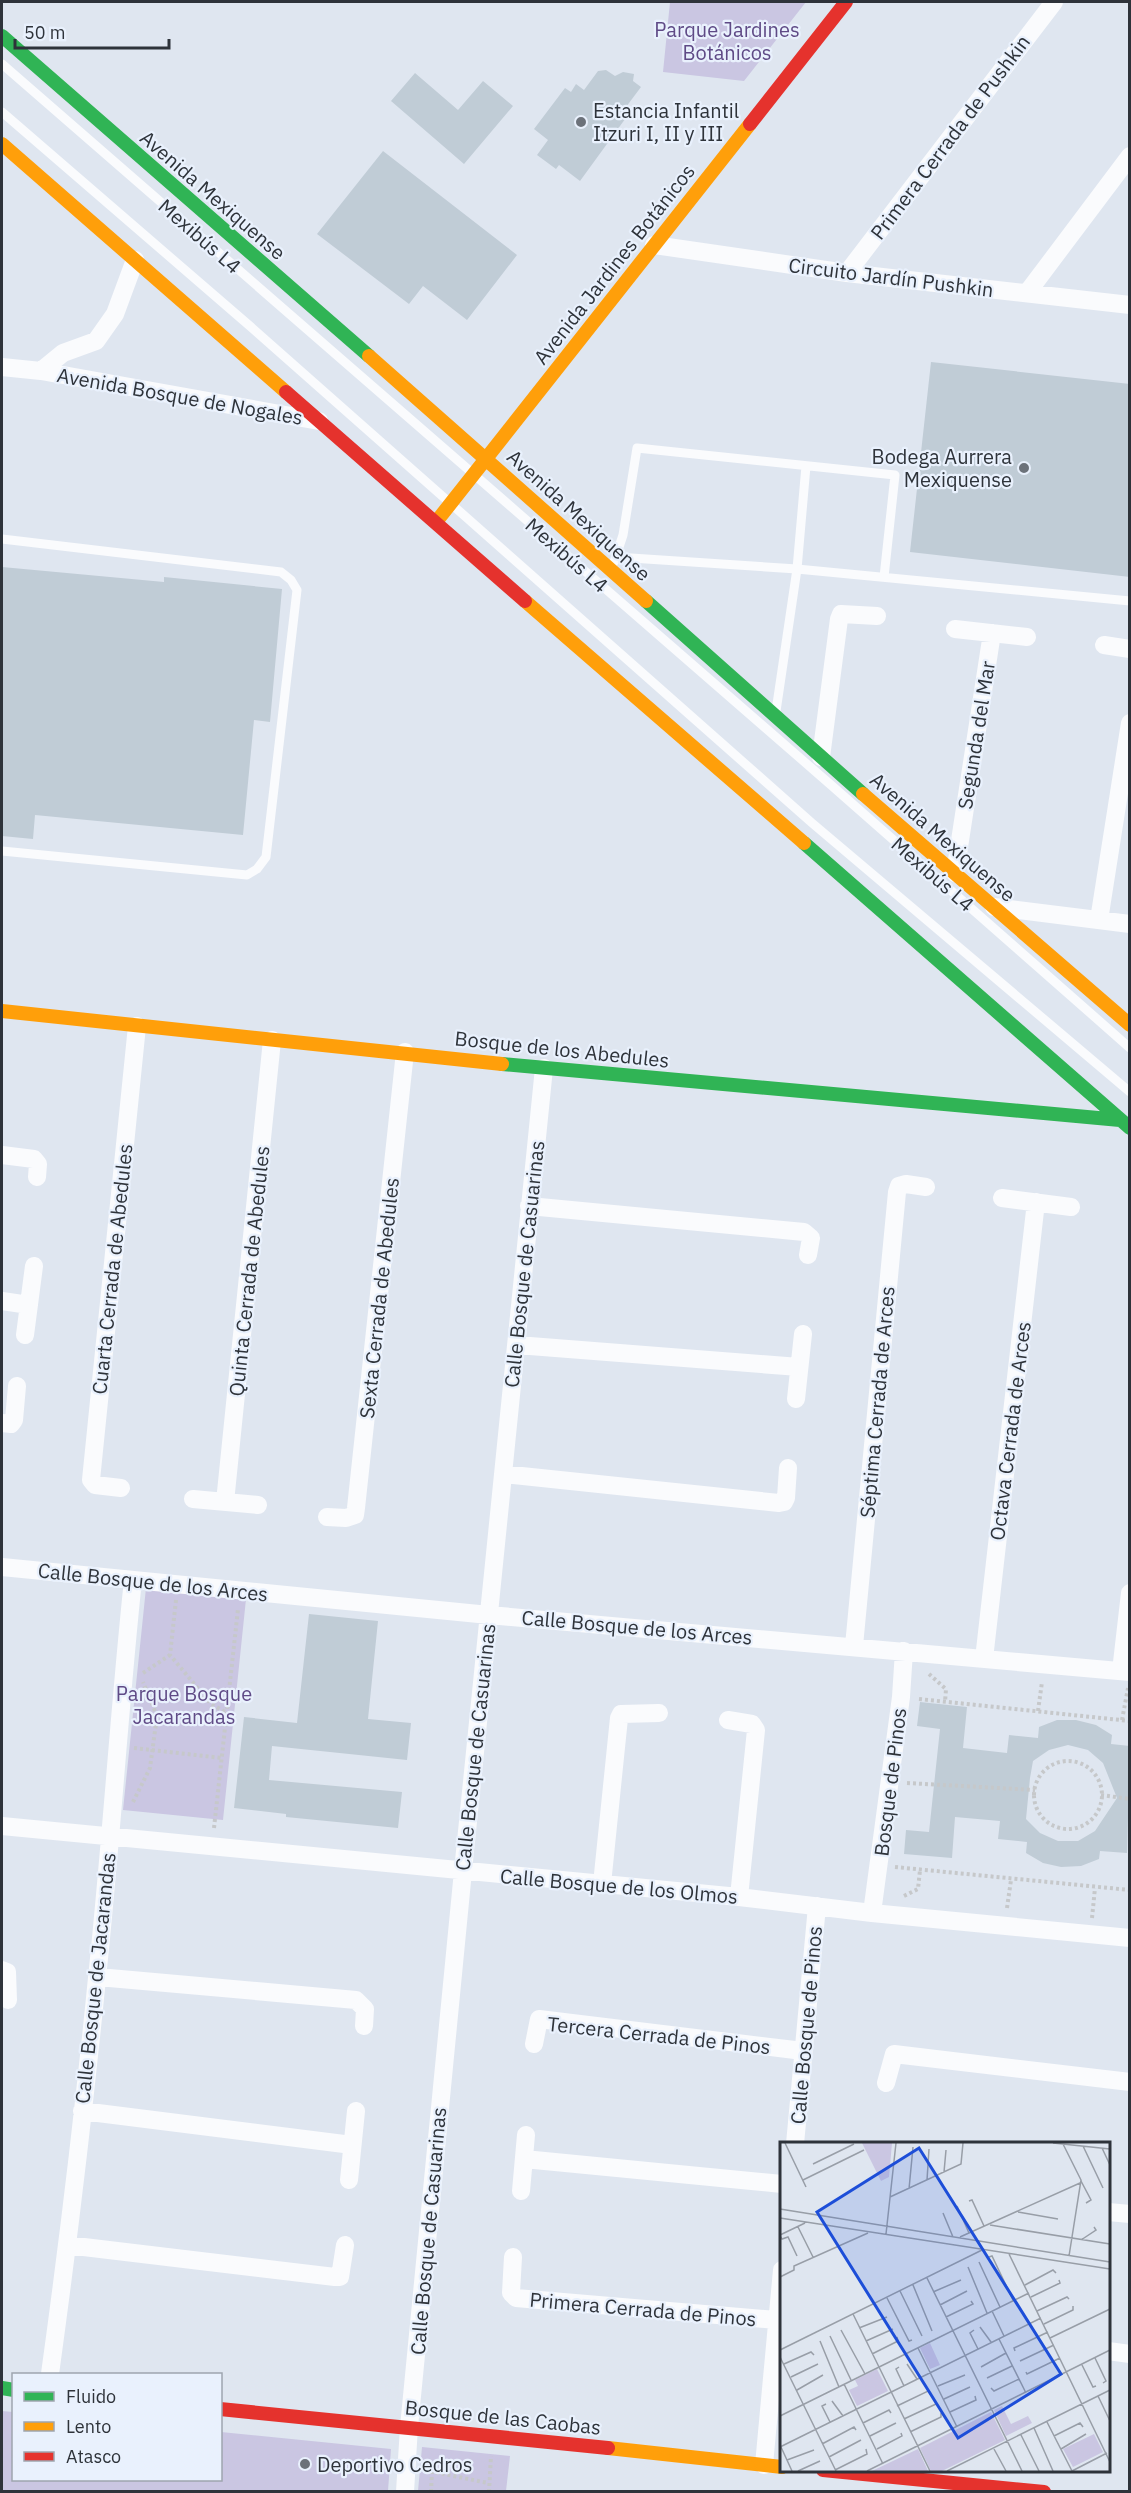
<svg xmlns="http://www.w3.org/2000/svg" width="1131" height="2493" viewBox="0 0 1131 2493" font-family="'IBM Plex Sans',sans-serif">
	<rect width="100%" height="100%" fill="#dfe6f0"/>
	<path fill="#cac6e2" d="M670 2H806L744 81 663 72Z
		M146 1588 246 1599 223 1820 123 1810Z
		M2 2411 13 2412 14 2480H220L221 2432 391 2449 388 2491H2Z
		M422 2447 510 2456 506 2491H418Z"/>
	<path fill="#c0ccd6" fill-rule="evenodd" d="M606 70 615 76 623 72 634 74 633 81 641 87 623 111 628 115 580 181 559 165 556 169 537 155 548 140 534 129 565 88 571 92 576 84 584 90 598 71Z
		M415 73 458 110 483 81 513 106 464 164 391 101Z
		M383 151 517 255 467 320 423 286 409 304 317 234Z
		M931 362 1130 384V577L910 552Z
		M2 567 164 582V577L282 589 270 722 254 720 243 835 35 815 33 839 2 836Z
		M309 1614 378 1621 368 1719 411 1723 407 1760 272 1746 269 1780 402 1792 398 1828 286 1817V1814L234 1808 244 1717 297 1723Z
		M920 1702 967 1707 963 1748 1007 1753 1009 1735 1038 1738 1039 1727 1057 1720H1076L1096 1725 1112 1735 1111 1744 1130 1746 1127 1853 1100 1851 1099 1859 1081 1866 1061 1867 1043 1863 1026 1853 1027 1842 998 1839 1000 1821 955 1817 952 1858 904 1854 906 1830 929 1832 940 1729 917 1726ZM1068 1745 1088 1750 1103 1763 1117 1798 1095 1831 1078 1841H1058L1040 1833 1026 1819 1030 1778 1033 1761 1049 1750Z"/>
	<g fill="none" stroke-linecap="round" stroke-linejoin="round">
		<path stroke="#c6c8ca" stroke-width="4" stroke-dasharray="3 3" stroke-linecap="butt" d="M176 1600 170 1655 211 1704 227 1713
			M143 1673 170 1655
			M929 1674 946 1689 945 1702
			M919 1699 1130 1721
			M1038 1711 1042 1682
			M1122 1720 1128 1688
			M134 1748 222 1758
			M1034 1795a34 34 0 1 1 68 0a34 34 0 1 1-68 0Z
			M907 1783 1035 1790
			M1101 1795 1130 1799
			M133 1802 150 1768 157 1716 143 1682
			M214 1828 238 1609
			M895 1867 1130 1890
			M904 1896 918 1889 920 1870
			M1007 1908 1011 1880
			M1092 1918 1095 1888
			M424 2470 488 2483
			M431 2492 432 2471
			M489 2492 491 2456"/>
		<path stroke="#fafbfd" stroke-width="9" d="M2 64 831 785 1130 1048
			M2 112 251 327 812 823 1130 1092
			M2 539 281 572 291 580 297 590 266 857 257 869 247 875 2 851
			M616 557 797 569 1130 601
			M614 562 623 535 637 448 895 475 884 577
			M776 711 797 569 806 466"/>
		<path stroke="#fafbfd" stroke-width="18" d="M654 245 847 273 1130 305
			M847 273 1054 2
			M1027 293 1130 156
			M2 367 41 371 319 421
			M41 371 63 353 96 341 115 314 135 260
			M955 629 1027 637
			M1104 645 1130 649
			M821 757 839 619 841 614 877 616
			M955 873 992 633
			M994 907 1130 924
			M1099 920 1130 723
			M2 1155 34 1159 38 1164 37 1177
			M1002 1198 1071 1207
			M529 1206 804 1232 811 1238 808 1255
			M2 1301 29 1305
			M25 1335 34 1266
			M517 1345 799 1367
			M796 1399 803 1334
			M2 1423 11 1424 14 1420 17 1386
			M503 1474 779 1503 784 1502 786 1498 788 1468
			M121 1488 95 1485 91 1480 137 1026
			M193 1499 258 1505
			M225 1502 272 1040
			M327 1517 346 1518 355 1515 356 1508 405 1052
			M2 1567 489 1615 1130 1672
			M854 1646 897 1192 899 1186 906 1184 926 1187
			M984 1659 1036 1202
			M1121 1671 1130 1593
			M728 1720 752 1724 756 1730 739 1897
			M2 1826 739 1897 872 1913 1130 1938
			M602 1884 619 1718 621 1714 659 1713
			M872 1913 901 1697 904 1651
			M2 1970 7 1972 8 2000
			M98 1977 356 2000 365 2009 364 2026
			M534 2044 539 2019 803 2051
			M886 2083 894 2054 1130 2082
			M82 2111 352 2145
			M795 2144 817 1906
			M524 2159 782 2184
			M349 2180 356 2111
			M521 2191 526 2135
			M1108 2212 1130 2214
			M67 2245 335 2277H340L345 2245
			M513 2257 511 2293 516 2298 776 2320
			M1108 2351 1130 2354
			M50 2374C68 2243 84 2110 97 1978 111 1845 119 1712 133 1580
			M764 2465 782 2270
			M405 2492 409 2427 463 1871 544 1068"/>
		<path stroke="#30b455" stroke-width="14" d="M2 36 369 356
			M646 601 863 794
			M804 843 1130 1128
			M502 1064 1120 1120
			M2 2388 14 2390"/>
		<path stroke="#ff9f0a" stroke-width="14" d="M2 144 286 392
			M369 356 646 601
			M436 522 750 124
			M525 601 804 843
			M863 794 1130 1025
			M2 1011 502 1064
			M608 2448 782 2467"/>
		<path stroke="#e5322d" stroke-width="14" d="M750 124 846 2
			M286 392 525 601
			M220 2409 608 2448
			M823 2470 1044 2492"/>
	</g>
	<g fill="#6c727a" stroke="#e9f1fd" stroke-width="2">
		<circle cx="581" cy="122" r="6"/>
		<circle cx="1024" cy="468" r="6"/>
		<circle cx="305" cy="2464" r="6"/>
	</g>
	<g text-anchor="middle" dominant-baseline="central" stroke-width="4.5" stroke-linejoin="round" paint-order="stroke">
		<g font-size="20" fill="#5f4a86" stroke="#e9f1fd">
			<text x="727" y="29">Parque Jardines<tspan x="727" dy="23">Botánicos</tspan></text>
			<text x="184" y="1693">Parque Bosque<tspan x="184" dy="23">Jacarandas</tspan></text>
		</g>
		<g font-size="20" fill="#2e333a" stroke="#e9f1fd" text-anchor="start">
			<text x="593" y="110">Estancia Infantil<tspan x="593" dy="23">Itzuri I, II y III</tspan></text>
			<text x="1012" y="456" text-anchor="end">Bodega Aurrera<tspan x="1012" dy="23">Mexiquense</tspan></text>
			<text x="317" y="2464">Deportivo Cedros</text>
		</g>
		<g font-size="20" fill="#2e333a" stroke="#e9f1fd">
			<text transform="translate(950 137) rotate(-53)">Primera Cerrada de Pushkin</text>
			<text transform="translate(213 195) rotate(41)">Avenida Mexiquense</text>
			<text transform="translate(200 236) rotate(41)">Mexibús L4</text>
			<text transform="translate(614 264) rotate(-52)">Avenida Jardines Botánicos</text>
			<text transform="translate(891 277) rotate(7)">Circuito Jardín Pushkin</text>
			<text transform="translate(180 396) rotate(10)">Avenida Bosque de Nogales</text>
			<text transform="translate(579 515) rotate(42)">Avenida Mexiquense</text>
			<text transform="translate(567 555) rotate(41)">Mexibús L4</text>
			<text transform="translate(976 735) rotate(-81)">Segunda del Mar</text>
			<text transform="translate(943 837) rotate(41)">Avenida Mexiquense</text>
			<text transform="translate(933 874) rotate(41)">Mexibús L4</text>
			<text transform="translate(562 1049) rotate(6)">Bosque de los Abedules</text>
			<text transform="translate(524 1264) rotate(-84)">Calle Bosque de Casuarinas</text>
			<text transform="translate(112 1269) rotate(-84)">Cuarta Cerrada de Abedules</text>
			<text transform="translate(249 1271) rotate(-84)">Quinta Cerrada de Abedules</text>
			<text transform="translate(379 1298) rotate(-84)">Sexta Cerrada de Abedules</text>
			<text transform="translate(877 1402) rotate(-85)">Séptima Cerrada de Arces</text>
			<text transform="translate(1010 1431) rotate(-83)">Octava Cerrada de Arces</text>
			<text transform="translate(153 1582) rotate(6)">Calle Bosque de los Arces</text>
			<text transform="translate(637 1627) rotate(5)">Calle Bosque de los Arces</text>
			<text transform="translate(475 1747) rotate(-84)">Calle Bosque de Casuarinas</text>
			<text transform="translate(890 1782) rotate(-83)">Bosque de Pinos</text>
			<text transform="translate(619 1886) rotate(5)">Calle Bosque de los Olmos</text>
			<text transform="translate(95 1978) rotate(-84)">Calle Bosque de Jacarandas</text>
			<text transform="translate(806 2025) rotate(-85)">Calle Bosque de Pinos</text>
			<text transform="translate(659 2035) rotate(6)">Tercera Cerrada de Pinos</text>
			<text transform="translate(428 2231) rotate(-85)">Calle Bosque de Casuarinas</text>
			<text transform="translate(643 2309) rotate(5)">Primera Cerrada de Pinos</text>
			<text transform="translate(503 2417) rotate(6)">Bosque de las Caobas</text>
		</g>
	</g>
	<g transform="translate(780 2142)">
		<rect width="330" height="330" fill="#dfe6f0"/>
		<path d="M82 1H112L109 35 101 39ZM150 201 160 223 150 227 140 206ZM97 227 108 249 77 264 69 248 78 244 75 238ZM222 264 231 282 248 274 252 281 226 294 214 268ZM211 270 225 298 162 329H151L140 306ZM314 292 323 310 293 325 283 307ZM138 307 148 329H92Z" fill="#cac6e2"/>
		<path fill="none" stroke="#989ea7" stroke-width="1.5" d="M5 1 26 45M273 1 330 7M283 2 301 38 289 114M303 4 323 46M322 6 330 23M33 22 74 2M164 30 166 8M23 38 84 8M147 38 149 7M301 39 311 58 306 61M129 47 133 5M110 55 181 22 183 1M189 59 192 58 204 84M177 64 189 91M0 67 330 120M238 70 278 77M163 71 173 95M0 76 330 127M210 83 330 102M18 85 33 115M106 92 116 1M0 93 25 81M0 94 2 97 8 95 17 114M180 95 300 41M301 98 316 88 314 85M229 112 330 320M209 115 212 114 233 158M199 120 220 165M188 125 207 171M0 135 14 128V124L88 91M147 136 242 329M133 143 152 189M245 143 273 128 276 131M120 149 142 194M153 150 181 138M251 155 280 141 279 138M107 156 129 199 132 198M160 163 187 149M212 169 224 194M257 169 287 155 289 157M73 172 150 329M166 175 193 162 191 159M264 182 293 168V164M200 185 211 200M79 186 107 175M61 188 85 232M194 188 190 191 198 207M50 194 71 238M270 196 330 167M219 197 246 251M40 199 59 245M86 199 113 187M138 206 177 285M0 208 202 108M235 209 234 206 268 190M92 212 118 199 117 195M0 215 56 329M315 216 326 239 323 241M240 219 274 203M4 222 31 210 34 213M127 222 137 237M302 223 313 245 316 244M119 225 116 227 124 244M201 225 226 211M246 230 247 232 280 216M11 235 38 222M207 236 232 224M64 242 103 322M158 244 185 233M211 246 214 249 239 237M17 248 43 233M318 254 330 279M164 257 190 245M52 259 63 274M46 262 42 264 50 280M117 264 148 249 151 251M170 270 196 258 195 254M0 274 249 151M124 277 156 262M267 280 292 329M83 281 109 268 111 271M254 286 273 329M130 290 161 275V271M241 293 259 329M90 294 116 281M274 294 300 281 303 285M42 302 74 285 76 288M0 305 261 176M1 305 12 329M97 307 122 294 121 291M214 307 226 329M281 307 306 292M49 315 81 298M7 318 34 308M55 328 87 312 86 307M18 329 40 319M87 329 330 208M167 329 330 248M292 329 327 311"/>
		<path fill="#1d4ed8" fill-opacity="0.15" stroke="#1d4ed8" stroke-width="3" d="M139 6 281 232 178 296 37 70Z"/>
		<rect width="330" height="330" fill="none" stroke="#2e333a" stroke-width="3"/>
	</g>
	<rect width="1131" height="2493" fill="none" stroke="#2e333a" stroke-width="6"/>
	<rect x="12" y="2373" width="210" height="108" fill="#e9f1fd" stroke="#9ea5af" stroke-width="1.5"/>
	<rect x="24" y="2392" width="30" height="9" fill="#30b455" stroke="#9ea5af" stroke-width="1.5"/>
	<text x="66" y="2403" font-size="18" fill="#2e333a">Fluido</text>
	<rect x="24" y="2422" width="30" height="9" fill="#ff9f0a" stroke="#9ea5af" stroke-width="1.5"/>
	<text x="66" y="2433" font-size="18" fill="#2e333a">Lento</text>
	<rect x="24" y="2452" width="30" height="9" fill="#e5322d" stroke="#9ea5af" stroke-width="1.5"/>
	<text x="66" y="2463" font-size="18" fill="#2e333a">Atasco</text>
	<path d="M15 39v9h154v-9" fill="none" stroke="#2e333a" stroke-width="3"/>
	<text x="24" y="39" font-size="18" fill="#2e333a" stroke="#e9f1fd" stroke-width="4.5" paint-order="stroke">50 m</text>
</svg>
